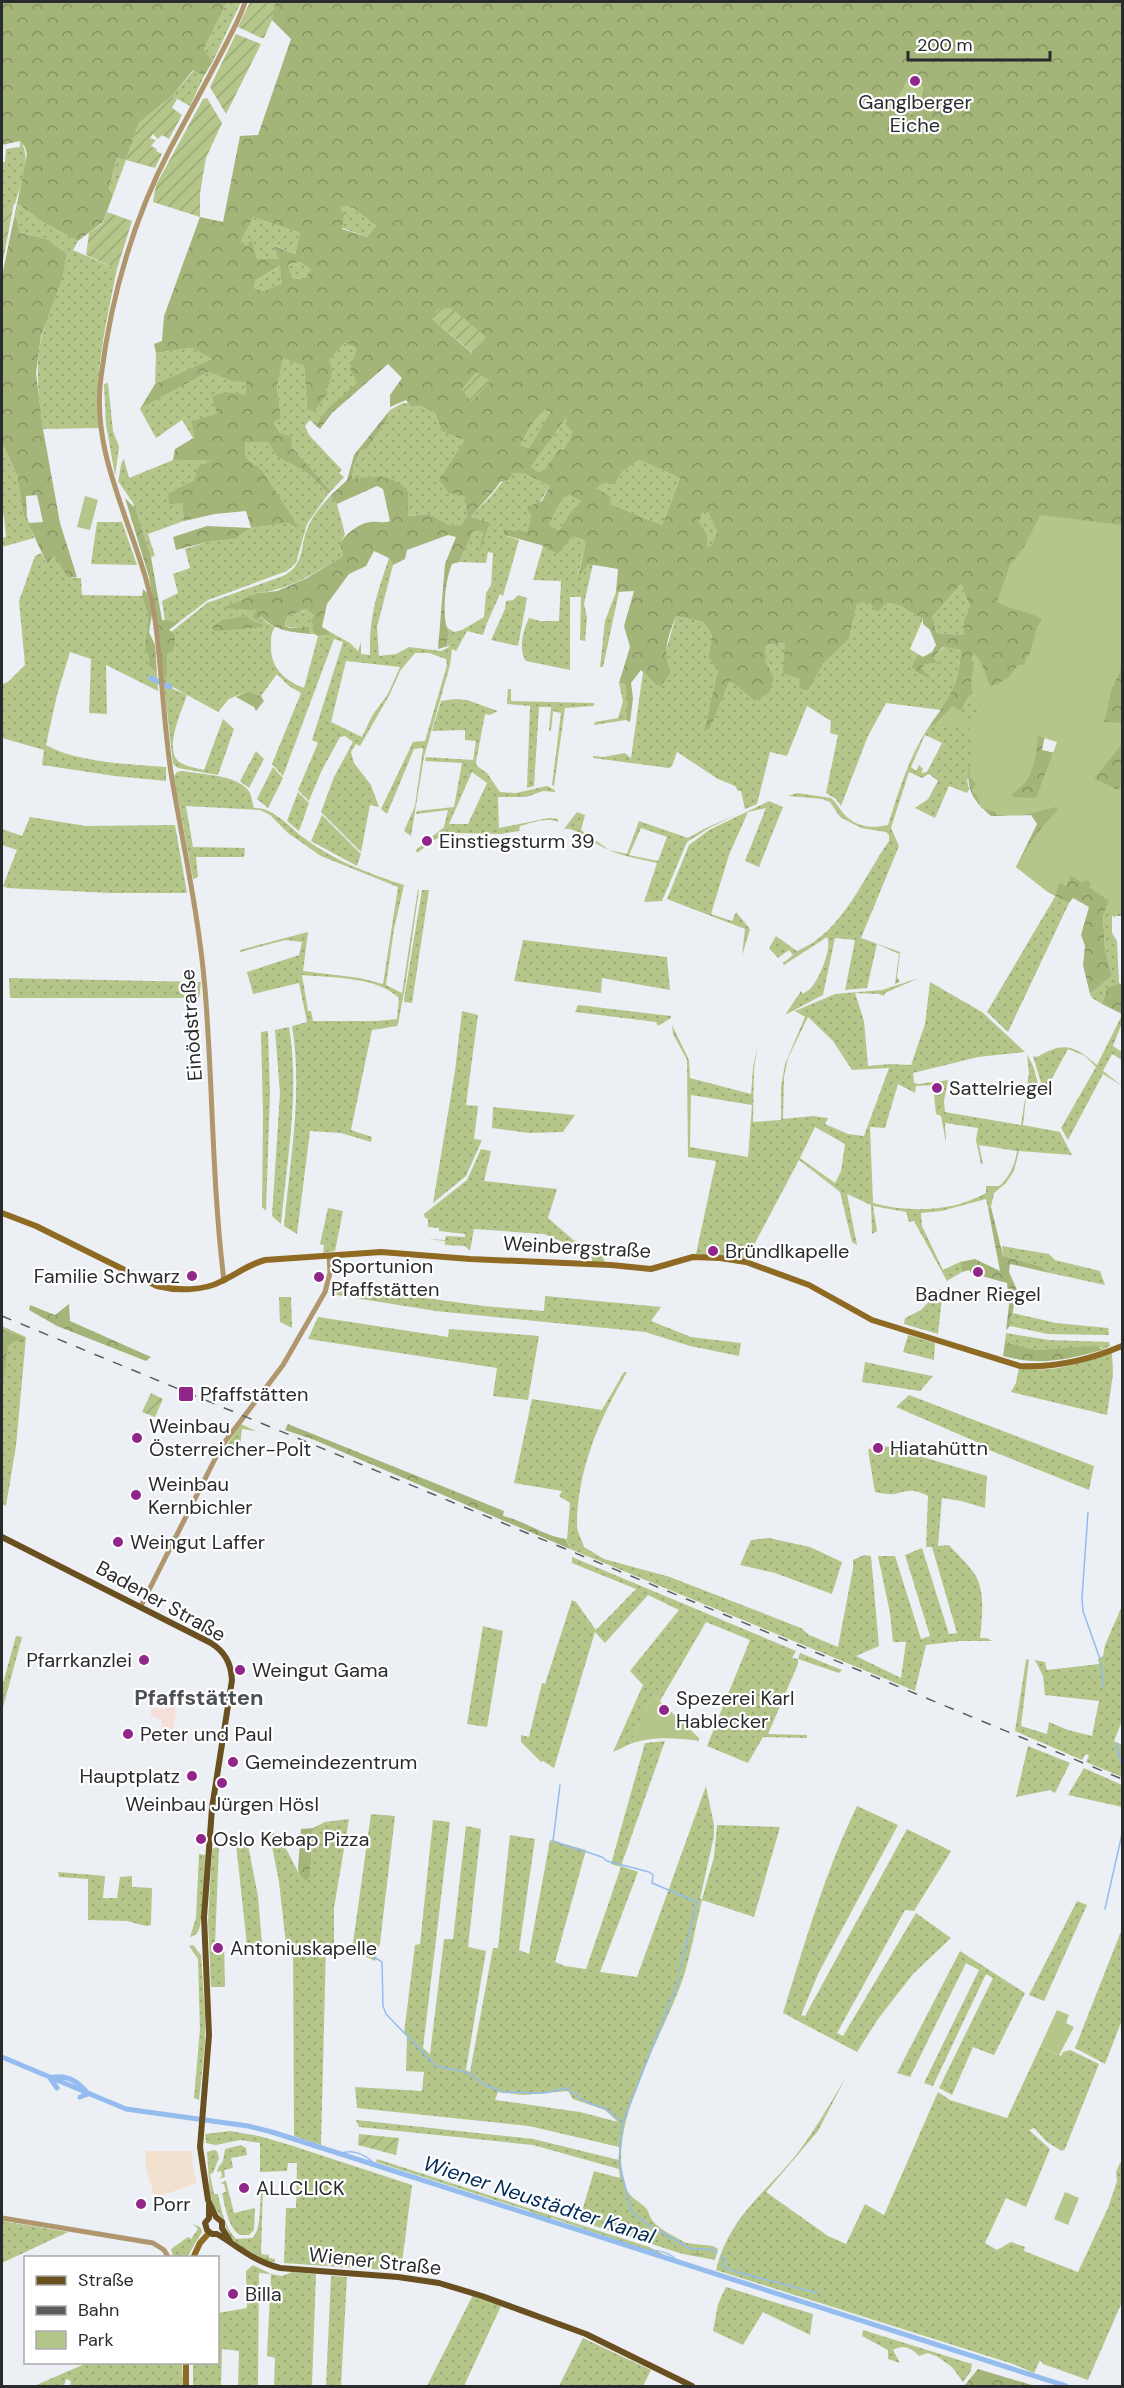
<svg xmlns="http://www.w3.org/2000/svg" width="1124" height="2388" viewBox="0 0 1124 2388" font-family="'DM Sans',sans-serif">
	<defs>
		<pattern id="grass-dots" width="8" height="8" patternUnits="userSpaceOnUse" patternTransform="scale(1.5)"><rect width="8" height="8" fill="#b4c68a"/><path d="M2 2h.1M6 6h.1" fill="none" stroke="#9baa77" stroke-width="1.8" stroke-linecap="round"/></pattern>
		<pattern id="forest-crowns" width="20" height="18" patternUnits="userSpaceOnUse" patternTransform="scale(1.5)"><rect width="20" height="18" fill="#a4b579"/><path d="M2 6a3 3 0 1 1 6 0M12 15a3 3 0 1 1 6 0" fill="none" stroke="#869364"/></pattern>
		<pattern id="wetland-marsh" width="20" height="14" patternUnits="userSpaceOnUse" patternTransform="scale(1.5)"><rect width="20" height="14" fill="#b4c68a"/><path d="M1 5h8M5 5V1M11 12h8M15 12V8" fill="none" stroke="#9baa77"/></pattern>
		<pattern id="garden-furrows" width="10" height="10" patternUnits="userSpaceOnUse" patternTransform="scale(1.5)"><rect width="10" height="10" fill="#b4c68a"/><path d="M-1 1l2-2M0 10L10 0M9 11l2-2" fill="none" stroke="#9baa77"/></pattern>
	</defs>
	<rect width="100%" height="100%" fill="#eceff4"/>
	<path fill="#f3e1d0" d="M146 2151H192L193 2167 197 2183 155 2198 146 2169Z"/>
	<path fill="#f8ded8" d="M172 1690 185 1691 184 1703H177L176 1708H174L176 1712 173 1729 161 1728 162 1720 151 1716V1708L165 1709 166 1701H171Z"/>
	<path fill="url(#grass-dots)" fill-rule="evenodd" d="M227 2H241L213 61 204 49Z
		M194 70 204 76 190 106 172 96Z
		M20 141C33 157 20 185 15 204L2 205V162H5L6 149 20 147Z
		M117 158 126 160 113 195 109 190Z
		M18 204 44 223 78 241 73 250 117 269C106 323 94 372 99 428L43 429C39 398 34 367 42 335 49 308 61 282 67 254L47 239 20 233 17 220 15 217Z
		M338 206H351L376 226 367 237 342 228Z
		M253 217 300 233 295 254 275 246 280 259H257L252 241 246 245 241 242Z
		M300 262 311 270 305 278 293 279 288 265Z
		M281 266 282 283 264 291 254 288 255 281Z
		M345 343 357 349 358 383 327 409 315 425 310 420 305 426 309 435 342 470 339 473 344 477 331 491 280 433 274 421 281 418 277 387 283 357 304 366 307 409 325 387 329 360Z
		M192 348 213 359 155 384 156 353Z
		M208 372 231 381H246V396L227 392 217 414 196 438H193L182 420 156 438 140 409Z
		M108 383 113 431 119 447 115 476 106 424 104 384Z
		M403 403H408L411 407 421 406 435 413 442 432 466 440 464 495 467 516 461 527 450 525 429 514 407 516 408 492 352 479 354 464 361 449H367L387 420 390 410Z
		M546 408 550 414 529 448 520 445 532 424Z
		M566 418 574 432 564 451 558 449 545 469 539 472 531 467Z
		M245 442H268L276 456 307 473 328 494 307 524 296 563 287 571 208 600 179 622 165 621 162 601 178 593 173 574 190 568 185 549 207 542 235 539 251 528 289 523 299 531 293 517 262 470 246 458Z
		M2 443 17 475 24 516 27 517 34 538 2 547V538L6 537 4 516 2 515Z
		M124 459 129 478 173 460H215L194 480 168 493 182 502 184 521 148 534 155 556 151 557 133 503 118 481C121 473 119 465 124 459Z
		M639 460 680 478 662 525 610 504 597 487 603 483 614 485 622 472Z
		M513 473 525 474 550 486 531 516 527 533 503 529 504 535 519 540 503 596 500 594 487 623 483 635 467 631 456 651 452 649 450 665 424 757 411 836 404 831 415 806 423 748 414 749 387 814 381 809 413 742 425 741 447 665 446 659 429 653H415L400 671 390 694 360 746 356 744 351 752 354 763 371 785 379 807 370 805 361 852 321 812 334 777 353 742 345 736 340 737 321 772 309 801 298 790 318 743 312 740 343 642 334 639 283 776 272 764 301 693 289 686 277 674 261 696 248 691 229 699 218 712 162 681V677H167V654L173 652 176 639 171 632 207 603 283 576C306 564 299 547 308 527 313 515 322 505 330 496L337 504 345 534 340 544 343 556C316 572 291 589 259 593L258 610 253 616H261L266 622 275 627C271 633 271 638 271 645 270 667 284 680 304 688L318 636 329 635 330 632 350 643 358 651 361 642V654L370 655C369 616 377 594 389 558L393 565 377 627 379 656 396 654 409 647 441 651 449 647 446 640V627L454 632 462 630 484 617 486 593 491 585 493 553 488 552 486 563 459 562 472 531 483 532 480 548 490 522 471 517C477 509 485 503 492 495 501 484 501 482 513 473ZM346 661 400 667 388 694 372 716 362 737 331 722Z
		M567 494 581 501 571 511 559 530 549 525 559 504Z
		M703 512H708L717 532 711 548 707 546 699 522Z
		M97 522H122L137 565 91 564Z
		M572 536 584 540 585 547 578 575 588 564H593L584 604 587 617 585 641 580 640 581 597H570V670L526 661C518 650 523 630 529 618L540 621H559L561 581 533 580 543 546Z
		M41 553 47 564 54 554 68 578H81L82 595 142 596 148 616 144 653 148 654 149 666 157 673 158 691 106 665 107 714 89 713 91 659 70 652 57 695 46 745C78 763 130 764 166 767V781L115 776 42 765 44 750 2 738V684L8 682 25 665 19 601 35 556Z
		M961 584 970 607 964 619V635L937 633 932 617Z
		M616 592H619L603 667H600L605 621Z
		M518 595 527 598 518 646 491 640 505 609 506 601 513 600Z
		M863 601 872 604 877 613 887 603 898 605 923 619 910 649 918 654 911 667 917 673 930 679 920 668 926 663 939 662 933 658 944 647 961 650C959 673 955 691 941 710L886 703 868 736 841 806 836 799 826 793 838 735 830 733 831 721 807 706 787 756 770 752 757 804 745 809 741 791H738L735 786 718 779 677 752 672 766 669 768 593 758V756L603 757 625 753 631 758 643 672 656 685 676 616 703 622 712 635 708 658 718 670 704 729H710L730 680 774 677 765 660 764 645 785 643 808 691 824 663 849 639 857 604Z
		M306 609 315 616 314 628 312 629 314 634H311L310 629C301 626 294 629 285 626L287 618 292 612H302Z
		M1043 622 1061 625 967 780 969 789 967 793 949 786 935 818 915 808 928 799 938 781 929 774 922 778 909 772 891 828 899 846 861 938 900 952 897 977 900 982 895 984 899 954 877 944 867 988 845 990 855 940 835 938 823 995 785 1015 801 991 803 994C807 991 812 988 814 984 821 974 832 948 827 937L784 965 783 963 793 955 789 950 778 958 769 948 776 936 797 951C843 932 862 879 889 841V835L886 832 861 828 840 817 830 802 822 799 788 796 797 793 831 798C836 802 839 808 843 813 855 827 871 829 888 825 899 790 909 756 930 725L965 719 961 711 969 696 1024 675 1038 626ZM925 735 942 743 927 772 921 773 923 769 919 765 916 771 911 767Z
		M619 683 625 684 629 701 626 720 594 725 595 722 618 718 623 702Z
		M164 685 187 695C182 710 162 753 181 763 188 767 197 768 204 770L223 719 234 729 218 775 178 768 173 764Z
		M508 689H511V701L594 703V706L565 708 554 786 552 785 561 713 553 711 551 731 549 730 551 707H539L534 786 527 788 530 706 507 704Z
		M455 699 467 700 498 711 490 715 485 714 476 762 477 766 487 773 500 792 516 793 547 786 555 790V792L543 791 526 797H498L499 828 549 818 558 819V822C546 817 532 823 520 826L519 831 501 834 455 833 436 839 417 853 416 850 444 827 448 810 416 814 417 811 454 807 462 763 425 761 426 757 473 760 476 741 465 740V730L432 731 441 701ZM472 772 487 783 468 824H449Z
		M256 751 264 759 249 788 240 781Z
		M273 767 283 778 268 808 257 799Z
		M182 771C200 774 237 775 248 790 252 795 252 803 254 808 273 807 289 827 304 838 333 860 369 874 404 885L394 929 386 985 402 993 418 889 419 890 405 987 398 1024 397 1026 372 1030 351 1130 372 1137 371 1142 341 1133 310 1131 297 1234 284 1226C290 1160 303 1092 292 1026L307 1022 299 983 253 994 247 972 299 955 302 942 285 940 240 952V950L308 932 303 971 360 978 383 984 398 887 321 856 288 833 270 815 260 810 186 806 193 847 245 848 244 857H196L198 877 193 879 174 776 177 772ZM302 975C332 978 376 976 399 998L397 1019 377 1021H313L311 1011H308Z
		M1122 785V916H1112V933L1117 941 1119 983 1107 988 1102 1004 1092 998 1090 994 1112 976 1105 950 1103 914 1113 891 1109 799Z
		M298 792 309 803 299 831 287 821Z
		M769 801 783 807 759 867 745 861 766 808 748 812 729 855 711 914 732 921 736 912 750 929 742 956 745 929 667 899 689 845 709 830Z
		M577 812 585 815 581 830 609 850 627 854 639 821 688 838 706 828 740 813 709 828 687 842 662 901 644 902 657 863C627 856 612 855 586 837 579 833 572 828 564 829ZM641 828 667 837 658 861 629 855Z
		M322 815 361 854 357 866 311 841Z
		M30 817 86 826 175 825 187 893H111L7 888 3 886 17 850 2 845V829L22 836Z
		M422 890H429L412 1003 404 1002V999Z
		M1056 895 1069 903 1008 1032 987 1012Z
		M523 940 667 957 670 990 602 978 601 993 514 981Z
		M9 978 201 982 199 998H10Z
		M919 978 885 993 884 996 879 994 855 993 864 1021 868 1066 890 1064 911 1065 925 1024 930 982 982 1012 1025 1052 978 1057 913 1073 914 1083 918 1084 948 1080 944 1101 945 1112 1021 1125 1029 1073 1027 1054 1033 1066 1040 1090 1027 1088 1023 1125 1060 1132 1072 1155 1019 1151 1014 1171 1006 1183 994 1193 991 1207 988 1208 986 1199 941 1211 921 1213 922 1226 943 1270 960 1262 962 1272 947 1281 914 1221 909 1222 906 1212 873 1206 877 1231 872 1234 871 1205 847 1194 857 1245 852 1242 840 1192 799 1160 746 1260 696 1254 716 1161 688 1157 687 1060 673 1034 672 1025 689 1060 690 1078 751 1094 753 1068 758 1044 754 1069 753 1122 781 1120V1087L785 1064 805 1017 795 1011 835 994 882 990ZM808 1017 833 1041 852 1070 889 1068 864 1136 848 1134 825 1124 828 1118 813 1116 783 1119 784 1077 788 1058ZM898 1084 915 1093 916 1086 933 1085 936 1114 941 1116 946 1143 945 1123 978 1128 976 1140 981 1164H983L979 1145 1017 1151C1015 1164 1010 1177 999 1186H986V1193C952 1212 910 1213 873 1203L870 1127 885 1128ZM691 1095 752 1105 748 1157 690 1147ZM815 1127 845 1144 841 1171 835 1183 800 1158Z
		M578 1005 671 1016V1018L658 1026 656 1022 575 1012Z
		M462 1011 478 1015 466 1105 478 1106 474 1139 482 1140 466 1176 433 1203 455 1071Z
		M1122 1015V1023L1113 1046 1122 1052V1060L1112 1054 1103 1071 1122 1086 1103 1074 1068 1140 1061 1128 1096 1067 1085 1056 1068 1049 1044 1093 1033 1056 1037 1057C1064 1041 1074 1045 1097 1065Z
		M289 1027C300 1091 287 1159 281 1224L272 1216 280 1093 275 1030Z
		M268 1031 270 1092 266 1211 262 1207 263 1116 261 1032Z
		M493 1107 575 1115 563 1132 529 1133 492 1128Z
		M481 1149 491 1151 484 1181 557 1189 548 1218 572 1239 603 1257 605 1263 592 1262V1258L581 1256 577 1248 544 1234 474 1229 470 1251 465 1246 445 1245V1241L427 1239 445 1240 446 1236 465 1237V1234L439 1231V1228L428 1227V1219L425 1218 424 1214 467 1180Z
		M328 1208 343 1211 335 1251 323 1253 324 1245 320 1244Z
		M1002 1246 1049 1254 1055 1260 1100 1271 1105 1285 1050 1273 1040 1266 1003 1256Z
		M337 1286 484 1306 544 1311 545 1296 661 1307 651 1321 691 1337 741 1343 739 1356 690 1346 645 1332 436 1311 330 1294Z
		M940 1289H943L938 1334 904 1324 905 1318 921 1310Z
		M279 1297H291L292 1328 280 1322Z
		M1013 1313 1056 1323 1108 1328 1109 1335 1048 1334 1010 1326Z
		M318 1317 448 1337 449 1329 539 1336 528 1400 493 1396 497 1368 308 1339Z
		M2 1326 26 1337 16 1446 6 1506 2 1504Z
		M1006 1333 1049 1340 1109 1342 1110 1346 1102 1350 1101 1347 1036 1350 1005 1342Z
		M908 1335 935 1343 934 1360 903 1352Z
		M1112 1353 1113 1374 1107 1415 1011 1392 1016 1383 1019 1367C1050 1375 1082 1362 1112 1353Z
		M865 1362 927 1375 933 1376 920 1391 862 1382Z
		M624 1372H627C600 1418 577 1470 577 1525 577 1532 582 1540 584 1547L604 1559 670 1577 801 1628 809 1635 838 1647 853 1568V1560L864 1555 871 1556 879 1646 856 1656 901 1678 906 1642H893L890 1613 878 1556H895L921 1639 930 1636 905 1555 922 1548 949 1634 957 1633 932 1547H926L928 1496C913 1489 910 1490 895 1494 890 1495 881 1493 875 1492L868 1450 878 1444 987 1476 985 1508 961 1501 942 1498 938 1546 949 1545C957 1554 967 1563 974 1573 986 1591 982 1617 980 1638H987L992 1641H960L926 1645 915 1691 570 1549 567 1540 570 1503 559 1496 562 1491 514 1483 532 1399 602 1410Z
		M909 1395 1094 1466 1089 1490 989 1450 986 1446 896 1407Z
		M241 1424 256 1431 242 1429 239 1455 224 1449Z
		M769 1538 810 1547 842 1562 832 1594 775 1573 740 1565 751 1540Z
		M572 1557 796 1651 792 1658 798 1659 800 1653 842 1670 839 1673 798 1659V1664L768 1734 807 1735V1738L763 1737 748 1763 707 1746 750 1640 706 1622 660 1701 653 1695 630 1744 613 1752 643 1685 630 1671 679 1610 648 1595 605 1643 595 1632 554 1768 543 1761 541 1762 521 1742V1735L529 1737 542 1683 545 1684 572 1600 576 1602 596 1630 636 1589 572 1563Z
		M1122 1606V1721L1114 1741 1122 1745V1777L1086 1762 1089 1756 1086 1754 1082 1760 1015 1731 1026 1660 1029 1659 1021 1726 1047 1734 1049 1722 1068 1730 1092 1736 1099 1701 1045 1695 1043 1676 1035 1660 1045 1662 1047 1670 1099 1664 1098 1659 1103 1656 1105 1645Z
		M483 1626 503 1631 487 1727 467 1724Z
		M16 1636 22 1637 2 1711V1687Z
		M665 1741 621 1866 638 1872 600 1972 637 1977 706 1786 714 1825V1836L700 1899H702L714 1857 717 1825 780 1827 754 1917 702 1900C696 1924 692 1948 685 1972 667 2032 605 2121 625 2185 630 2199 637 2199 646 2208 649 2211 649 2216 652 2220 658 2229 676 2237 686 2243L683 2254 579 2221 594 2171 620 2178 619 2169 533 2145 359 2127 356 2120 533 2139 619 2160V2147L529 2126 357 2108 355 2087 422 2091 424 2072 406 2071 407 2036 404 2033 415 1945 420 1944 433 1820 450 1822 423 2048 430 2054 444 1939H453L466 1826 481 1829 468 1947 486 1951 466 2070 470 2072 493 1948H498L510 1835 535 1839 519 1950 529 1954 550 1840 586 1850 555 1962 565 1966 586 1969 621 1867 611 1864 645 1743ZM568 2091 573 2099 605 2110 618 2122 580 2112 495 2100 498 2092 523 2095Z
		M1028 1746 1070 1763 1055 1793 1050 1790 1016 1797Z
		M1084 1768 1122 1785V1807L1068 1795Z
		M857 1806 898 1825 819 1972 801 2015 805 2016 907 1829 951 1851 914 1911 905 1910 837 2033 843 2036 916 1913 951 1938 913 1974 878 2019 857 2052 783 2013C805 1943 825 1872 857 1806Z
		M371 1814 395 1816 380 1943 375 1961 352 1950Z
		M349 1819 334 1908V1947H326L321 2145 294 2136 293 1943 286 1944 279 1882 269 1831 280 1837 299 1874 310 1877 313 1828 325 1822Z
		M247 1840 258 1896 262 1945 247 1946 236 1844Z
		M219 1846 215 1944H224L225 1987H211L208 1921 212 1849Z
		M199 1854 205 1855C205 1868 203 1923 198 1932 195 1936 194 1935 190 1937L196 1918Z
		M58 1872 105 1876 103 1898H117L120 1877 132 1876V1887L152 1888 151 1925 146 1926 127 1921 88 1920V1879L59 1877Z
		M1077 1901 1087 1905 1044 2001 1029 1995Z
		M1122 1929V2020L1105 2064 1075 2048Z
		M193 1945 201 1955 205 2014V2044L199 2100 194 2098 200 2029 198 1959 189 1946Z
		M960 1951 1025 1993 994 2055 973 2047 952 2095 939 2088 993 1978 986 1974 933 2086 924 2083 979 1970 966 1963 910 2077 897 2073Z
		M1040 2047 1061 2056 1063 2052 1070 2050 1099 2064 1065 2149 1062 2151 1047 2142 1034 2128 1029 2130 1050 2149 1026 2207 1006 2198 985 2243 997 2250 1011 2242 1025 2247 1024 2251 1078 2272 1108 2208 1117 2181 1116 2172 1120 2163 1122 2164V2302L1088 2380 1043 2364 1040 2360 1034 2373 1013 2364 716 2270C731 2213 766 2194 799 2151 817 2127 831 2102 846 2077L818 2131 766 2192 828 2236 846 2244 865 2204 884 2215 938 2092 950 2100 1007 2118Z
		M230 2131 259 2136 290 2145 412 2185 401 2271 284 2263 286 2208H296L297 2163H288L287 2171 260 2172V2143L240 2140 216 2145 206 2143 205 2134Z
		M241 2145 246 2148 247 2155 231 2158 233 2168 224 2170 225 2177 219 2179 222 2176 221 2171 217 2172 218 2168 223 2161 225 2149Z
		M214 2150 217 2151 219 2158 213 2173 210 2174 214 2194H218C221 2209 225 2228 236 2239L252 2238C263 2230 258 2199 263 2184L261 2254 269 2255V2258L275 2259V2262H268L238 2245 231 2238 223 2220 214 2206 210 2196 207 2152Z
		M377 2159 649 2247 673 2259 552 2218C544 2220 536 2217 530 2211L376 2162Z
		M226 2181 234 2213 255 2208 254 2230 249 2235H240C228 2228 225 2206 222 2193L226 2192 224 2184 220 2183Z
		M2 2221 68 2232 2 2263Z
		M193 2224 200 2227 202 2232 187 2257H173L171 2249 188 2237 191 2239 198 2229Z
		M253 2265 271 2274 282 2276 292 2272 316 2274 312 2386H274L275 2358 267 2356 271 2274 259 2273 258 2386H238L239 2351 222 2349 221 2386H193V2363L218 2362V2313L247 2308 246 2271Z
		M331 2276 347 2277 341 2386H326Z
		M726 2287 813 2314 810 2335 763 2312 743 2345 713 2331 718 2304Z
		M473 2295 501 2306 464 2386H427Z
		M863 2330 972 2364 971 2371 963 2382 952 2367 938 2357 928 2353 919 2356C911 2348 904 2344 893 2350L900 2363 888 2359V2350L862 2336Z
		M583 2338 651 2370 643 2386H559Z
		M87 2363H182L183 2386H70L71 2381 66 2379 64 2386H34Z"/>
	<path fill="url(#forest-crowns)" fill-rule="evenodd" d="M2 2H227L204 49 213 61 204 76 193 70 172 96 139 123 126 160 117 158 109 189 113 195 103 222 78 241 44 223 18 204 15 217 17 220 20 233 47 239 67 254 62 278 41 336 36 373 43 429 60 523 77 577 68 578 54 555 47 564 28 523 43 522 37 495 26 496 27 517H24L17 475 2 443V276L27 155 25 147 20 141 2 145Z
		M275 2H1122V550L1063 651 1042 750 1055 753 1122 580V785L1109 799 1113 891 1103 915 1105 950 1112 976 1090 994 1083 965 1085 946 1081 935 1089 907 1073 898 1069 903 1048 892 1016 867 1037 824 1031 815 991 816C973 800 966 791 969 766L977 764 1001 781 1043 622 1038 626 1024 675 969 696 961 711 965 719 970 720 967 727 930 725C951 696 958 686 961 650L943 647 933 658 940 663H926L921 668 932 680 917 673 911 667 918 654 923 657 932 652 936 645 930 630 923 624V619L898 605 887 603 877 613 871 604 863 602 857 604 849 639 824 663 808 691 799 688 800 679 783 673 785 643 765 645V660L774 677 769 693 755 701 730 680 710 729H704L718 670 708 658 712 635 703 622 676 616C669 634 661 654 671 671L661 686 656 685 641 670 631 683 633 698 630 722 626 720 628 701 625 684 619 683 630 647 624 626 634 591 616 592 618 569 588 564 578 577 585 547 584 540 572 536 558 554 541 545 504 535 503 529 527 532 531 516 527 507 542 501 550 486 525 474 513 473 508 480 500 482C492 495 481 504 471 517L490 522 478 556 483 532 473 531 459 562 452 564C445 580 441 617 449 633L446 640 448 646 438 649 445 564 456 537 448 535 407 550 405 559 393 565 389 558 374 551 366 566 349 574 327 604 322 627 330 632 329 635 318 636 314 634 312 628 314 627 311 620 315 616 306 609C294 617 288 607 285 626L290 628 309 627 311 634C292 632 274 631 261 616L257 620 252 617 257 610 223 608 259 593 277 591 307 578 343 556 340 544C345 534 359 523 371 522 378 521 382 524 390 521L383 489 377 486 337 504 330 496 347 480 354 455 390 410 387 420 367 449 361 450 354 464 352 479C372 476 394 473 408 492V516L429 514 450 525 461 526 467 516 464 496 449 493 439 480 465 440 442 432 435 413 421 406 411 407 406 400 390 407V395L402 378 388 364 332 413 320 429 315 425 327 409 357 383 350 368 357 349 345 343 329 360 332 370 330 384 325 387 328 393 314 411 307 409 304 366 283 358 277 387 281 418 274 422 280 433 291 437 292 447 331 491 328 494 307 473 276 456 268 442H245L246 458 262 470 293 517 299 531 289 523 251 528 235 539 207 542 176 550 173 537 207 526 251 528 246 511 215 514 184 521 182 503 169 504 168 493 194 480 198 467 213 460H173L175 449 195 437 191 421 217 414 212 396 227 392 246 395V382L231 381 208 372 140 409 155 384 212 359 192 348 156 353 154 344 162 341 164 316 200 217 223 222 240 136 258 135 291 39 271 19ZM909 77 923 87 920 103 896 102ZM339 206H351L376 226 367 237 342 229 344 214ZM253 217 300 233 295 254 274 246 279 259H257L252 240 246 245 241 242ZM300 262 311 270 305 278 293 279 288 265ZM280 266 282 283 264 291 254 288 255 281ZM432 319 485 337V338L472 353ZM545 409 550 413 529 448 520 445 532 424ZM566 418 567 426 573 432 564 450 558 449 545 469 539 472 531 467ZM639 460 680 478 662 525 610 504 611 497 597 488 603 483 614 485 622 472ZM567 494 581 501 571 511 559 530 549 525 559 504ZM703 512H708L717 532 711 547 707 546V535L699 522ZM961 584 970 607 964 619V635L937 633 932 617Z
		M125 498 135 508 151 557 162 620 179 622 169 630C179 636 175 643 173 652L167 654V677H162L157 619 149 577Z
		M143 589 147 593 152 614 149 632 155 645 157 673 149 666 148 654 144 653 148 616 142 596Z
		M247 616 252 621 262 624 263 627 215 631 212 627 222 620Z
		M248 691 261 696 264 701 256 711 254 707 236 697Z
		M1119 983 1122 985V1014L1102 1004 1107 988Z
		M991 1207 1003 1256 1040 1266 1050 1273 1010 1264 1009 1272 1017 1290 1010 1326 1006 1330 1009 1305 1007 1283 971 1273 969 1270 962 1272 960 1262 975 1259 1000 1271 988 1208Z
		M69 1304 70 1321 151 1357 146 1361 57 1326 29 1310 30 1305 55 1315Z
		M2 1329 25 1338 23 1342 15 1341 8 1346 3 1385 2 1384Z
		M1005 1342 1036 1350 1098 1346 1102 1350C1066 1360 1040 1366 1003 1356Z
		M288 1424 504 1511 503 1516C525 1521 544 1536 566 1539L570 1549 312 1439 285 1430Z
		M313 1828 310 1877 306 1880 299 1874 298 1868 301 1829Z
		M978 2369 1035 2386H964Z"/>
	<path fill="url(#wetland-marsh)" d="M686 2243 713 2246 718 2249 715 2260 683 2254Z"/>
	<path fill="#b4c68a" fill-rule="evenodd" d="M909 77 923 87 920 103 911 115 897 106 896 102Z
		M85 496 98 500 90 530 77 527Z
		M1040 515 1122 525V660L1120 672 1112 688 1104 722 1122 723V744L1094 779 1122 792V907L1114 918 1109 901 1089 887 1091 883 1086 880 1083 883 1071 876 1066 886 1059 883 1056 895 1048 892 1016 867C1028 846 1040 827 1058 810L1056 807 1026 815H996V812L981 808 977 796 971 790 976 784 969 776 974 742 971 729 934 725 952 706 961 711 965 719 976 721 985 709 973 698 971 683 974 662 971 660 973 653C984 661 984 675 991 687L1008 678 1018 665H1024L1027 655 1032 657 1036 631 1042 619C1027 611 1012 611 997 602L1010 565 1024 547ZM1038 736 1057 742 1036 798 1013 797 1012 794C1034 780 1035 761 1038 736Z
		M653 1695 699 1738V1741C674 1738 654 1736 630 1744Z
		M1057 2010 1069 2015 1066 2023 1074 2027 1059 2055 1040 2047Z
		M1065 2192 1079 2198 1068 2225 1054 2219Z"/>
	<path fill="url(#garden-furrows)" d="M250 2H275L272 20 264 38H261L238 27Z
		M236 34 261 44 226 114 210 87Z
		M172 96 177 99 172 108 182 115 169 139 162 135 158 139 153 134 150 138 156 140 151 146 157 149 156 151 162 154 155 168 126 160 139 123Z
		M207 98 222 123 206 158 200 193V217L153 202 156 185 203 99Z
		M14 203 2 266V205Z
		M107 212 132 221 117 269 86 255 89 233 103 223Z
		M451 308 486 337 473 353 432 319 437 309Z
		M476 372 491 381 471 402 462 389Z
		M151 1393 163 1399 155 1417 142 1412Z
		M359 2134 399 2138 396 2155 358 2145Z"/>
	<g fill="none" stroke-linecap="round" stroke-linejoin="round">
		<path stroke="#94bcef" stroke-width="1.5" d="M1088 1512 1082 1598 1083 1611 1100 1659
			M1101 1663 1104 1689
			M1116 1743 1122 1766
			M560 1785 553 1841 602 1857 607 1861 649 1872 653 1875 652 1883 697 1902 679 1973
			M1105 1909 1122 1834
			M350 1947H358L382 1962 383 2006 386 2014 436 2066 469 2073 484 2084 502 2092 545 2093 566 2088 586 2102 606 2109 620 2121
			M680 1977 622 2125 619 2161 631 2211 650 2226 691 2249H709L717 2252
			M340 2154C352 2148 368 2155 376 2166
			M642 2251C657 2248 671 2253 681 2264
			M721 2256 725 2260 723 2266 733 2271 817 2293"/>
		<path stroke="#94bcef" stroke-width="5" d="M151 678 170 687
			M2 2057 126 2109 248 2126 272 2132 1066 2386
			M57 2088 50 2078C66 2074 79 2082 88 2094L80 2097"/>
		<path stroke="#af966c" stroke-width="5" d="M224 1281C212 1184 213 1086 205 989 199 916 183 845 171 773 164 725 162 676 156 627 146 542 89 465 101 377 111 297 133 220 170 149 189 114 208 79 226 44 233 30 241 16 245 2
			M141 1606 221 1447 283 1365 325 1292 330 1273 329 1256
			M2 2218 153 2243 164 2250 169 2258"/>
		<path stroke="#8f6a23" stroke-width="6" d="M2 1213 36 1226 157 1286C177 1291 204 1291 222 1281 237 1274 249 1264 265 1260L381 1252 470 1259 611 1265 651 1269 693 1257 720 1258 746 1262 809 1285 872 1320 1020 1366C1056 1368 1089 1360 1122 1346
			M193 2258 200 2243 209 2233
			M186 2362V2386"/>
		<path stroke="#6a5020" stroke-width="6" d="M2 1537 211 1643C225 1652 231 1663 232 1680L212 1808 204 1917 209 2035 200 2147 208 2200 216 2217 222 2222V2228L231 2243
			M209 2205V2218L205 2223 207 2230 212 2234H217C239 2247 255 2262 280 2268L398 2277 439 2283 482 2296 586 2334 692 2386"/>
		<path stroke="#5b5d5f" stroke-width="1.5" stroke-dasharray="10 10" stroke-linecap="butt" d="M2 1316 1122 1779"/>
	</g>
	<g fill="#902689" stroke="#fff" stroke-width="2">
		<circle cx="915" cy="81" r="6"/>
		<circle cx="427" cy="841" r="6"/>
		<circle cx="937" cy="1088" r="6"/>
		<circle cx="713" cy="1251" r="6"/>
		<circle cx="978" cy="1272" r="6"/>
		<circle cx="192" cy="1276" r="6"/>
		<circle cx="319" cy="1277" r="6"/>
		<rect x="178" y="1386" width="16" height="16" rx="3"/>
		<circle cx="137" cy="1438" r="6"/>
		<circle cx="878" cy="1448" r="6"/>
		<circle cx="136" cy="1495" r="6"/>
		<circle cx="118" cy="1542" r="6"/>
		<circle cx="144" cy="1660" r="6"/>
		<circle cx="240" cy="1670" r="6"/>
		<circle cx="664" cy="1710" r="6"/>
		<circle cx="128" cy="1734" r="6"/>
		<circle cx="233" cy="1762" r="6"/>
		<circle cx="192" cy="1776" r="6"/>
		<circle cx="222" cy="1783" r="6"/>
		<circle cx="201" cy="1839" r="6"/>
		<circle cx="218" cy="1948" r="6"/>
		<circle cx="244" cy="2188" r="6"/>
		<circle cx="141" cy="2204" r="6"/>
		<circle cx="233" cy="2294" r="6"/>
	</g>
	<g text-anchor="middle" dominant-baseline="central" stroke-width="4.5" stroke-linejoin="round" paint-order="stroke">
		<g font-size="20" fill="#2a2b2d" stroke="#fff" text-anchor="start">
			<text x="915" y="102" text-anchor="middle">Ganglberger<tspan x="915" dy="23">Eiche</tspan></text>
			<text x="439" y="841">Einstiegsturm 39</text>
			<text x="949" y="1088">Sattelriegel</text>
			<text x="725" y="1251">Bründlkapelle</text>
			<text x="331" y="1266">Sportunion<tspan x="331" dy="23">Pfaffstätten</tspan></text>
			<text x="180" y="1276" text-anchor="end">Familie Schwarz</text>
			<text x="978" y="1294" text-anchor="middle">Badner Riegel</text>
			<text x="200" y="1394">Pfaffstätten</text>
			<text x="149" y="1426">Weinbau<tspan x="149" dy="23">Österreicher-Polt</tspan></text>
			<text x="890" y="1448">Hiatahüttn</text>
			<text x="148" y="1484">Weinbau<tspan x="148" dy="23">Kernbichler</tspan></text>
			<text x="130" y="1542">Weingut Laffer</text>
			<text x="132" y="1660" text-anchor="end">Pfarrkanzlei</text>
			<text x="252" y="1670">Weingut Gama</text>
			<text x="676" y="1698">Spezerei Karl<tspan x="676" dy="23">Hablecker</tspan></text>
			<text x="140" y="1734">Peter und Paul</text>
			<text x="245" y="1762">Gemeindezentrum</text>
			<text x="180" y="1776" text-anchor="end">Hauptplatz</text>
			<text x="222" y="1804" text-anchor="middle">Weinbau Jürgen Hösl</text>
			<text x="213" y="1839">Oslo Kebap Pizza</text>
			<text x="230" y="1948">Antoniuskapelle</text>
			<text x="256" y="2188">ALLCLICK</text>
			<text x="153" y="2204">Porr</text>
			<text x="245" y="2294">Billa</text>
		</g>
		<g font-size="20" fill="#2a2b2d" stroke="#fff">
			<text transform="translate(191 1025) rotate(-94)">Einödstraße</text>
			<text transform="translate(577 1247) rotate(3)">Weinbergstraße</text>
			<text transform="translate(161 1601) rotate(29)">Badener Straße</text>
			<text transform="translate(375 2261) rotate(6)">Wiener Straße</text>
		</g>
		<g font-size="21" font-style="italic" fill="#012a57" stroke="#fff">
			<text transform="translate(539 2200) rotate(18)">Wiener Neustädter Kanal</text>
		</g>
		<g font-size="22" font-weight="bold" fill="#4c4f53" stroke="#fff">
			<text x="199" y="1697">Pfaffstätten</text>
		</g>
	</g>
	<rect width="1124" height="2388" fill="none" stroke="#2a2b2d" stroke-width="6"/>
	<rect x="24" y="2256" width="195" height="108" fill="#ffffff" stroke="#aaaaab" stroke-width="1.5"/>
	<rect x="36" y="2276" width="30" height="9" fill="#6a5020" stroke="#aaaaab" stroke-width="1.5"/>
	<text x="78" y="2286" font-size="18" fill="#2a2b2d">Straße</text>
	<rect x="36" y="2306" width="30" height="9" fill="#5b5d5f" stroke="#aaaaab" stroke-width="1.5"/>
	<text x="78" y="2316" font-size="18" fill="#2a2b2d">Bahn</text>
	<rect x="36" y="2331" width="30" height="18" fill="#b4c68a" stroke="#aaaaab" stroke-width="1.5"/>
	<text x="78" y="2346" font-size="18" fill="#2a2b2d">Park</text>
	<path d="M908 51v9h142v-9" fill="none" stroke="#2a2b2d" stroke-width="3"/>
	<text x="917" y="51" font-size="18" fill="#2a2b2d" stroke="#ffffff" stroke-width="4.5" paint-order="stroke">200 m</text>
</svg>
